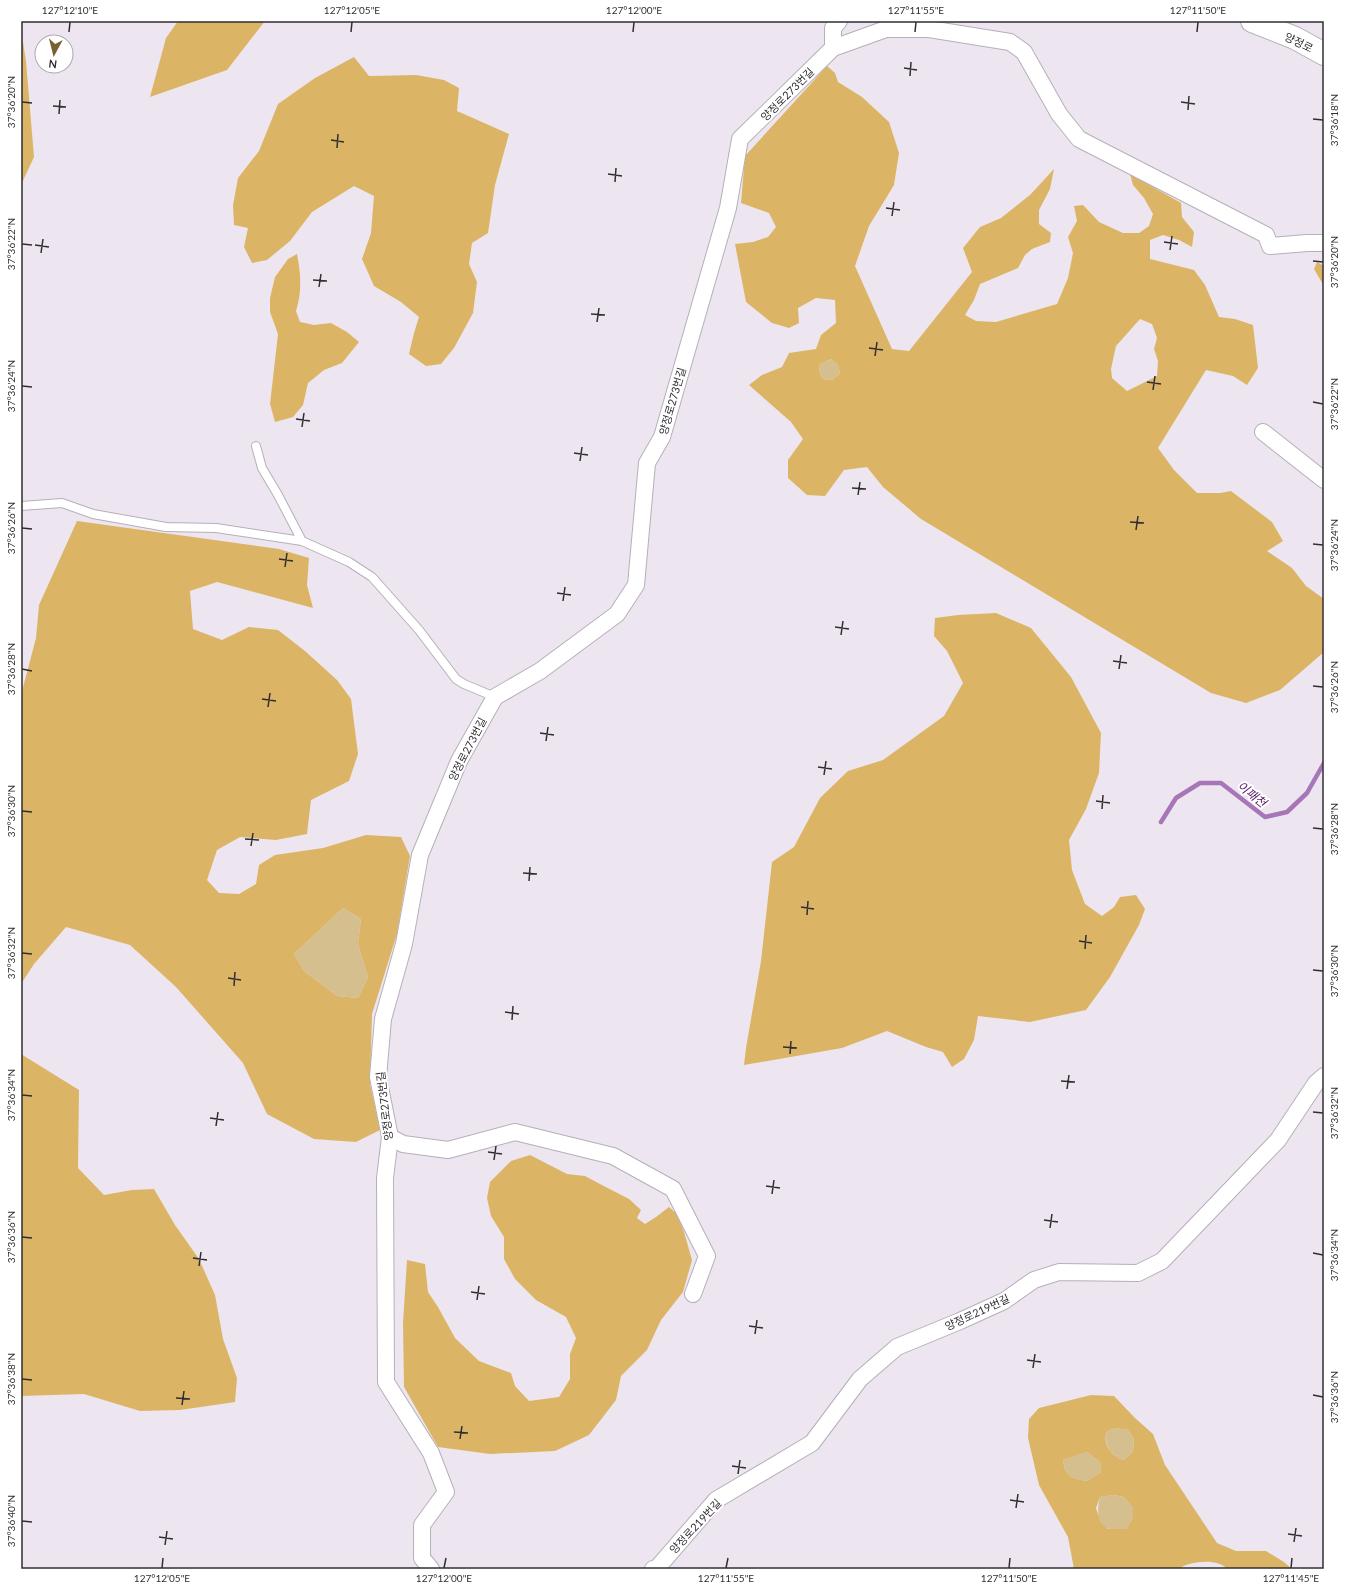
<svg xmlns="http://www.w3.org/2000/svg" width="1345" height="1590" viewBox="0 0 1345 1590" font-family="Lato,'Noto Sans KR',sans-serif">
	<rect width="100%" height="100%" fill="#ede6f0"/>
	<path fill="#d6bf8f" d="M831 359 838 365 840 373 832 380 823 379 819 371 820 364Z
		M343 908 361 919 358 944 368 977 358 998 337 996 304 971 294 954Z
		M1116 1428 1128 1430 1134 1439 1133 1452 1123 1460C1111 1456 1103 1444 1107 1431Z
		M1087 1452 1100 1462 1101 1472 1087 1481C1072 1478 1065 1477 1063 1460Z
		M1114 1495 1124 1497 1133 1508V1518L1126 1529C1121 1529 1115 1530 1110 1529 1096 1527 1097 1507 1100 1497Z"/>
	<path fill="#dbb565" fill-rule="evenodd" d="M178 21H265L227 70 150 97 166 38Z
		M21 30 26 61 34 157 21 185Z
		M354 57 369 76 416 75 444 80 459 88 457 111 509 134 495 185 488 233 472 243 469 264 477 282 473 313 454 348 441 364 426 366 409 354 414 333 419 317 401 302 374 286 362 259 371 233 374 196 354 186 312 212 290 241 267 260 252 263 244 247 248 228 234 225 233 205 238 178 259 151 278 104 315 78Z
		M827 66 835 73 838 82 862 97 889 122 899 153 894 185 869 226 855 266 892 349 909 351 972 272 963 248 980 227 1001 218 1030 195 1054 169 1050 189 1039 210V224L1051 233 1050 242 1032 249 1025 255 1018 268 980 284 974 300 965 315 976 321 996 322 1057 304 1068 278 1073 253 1068 237 1077 221 1074 206 1083 205 1099 222 1123 233H1139L1149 226 1153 214 1144 198 1133 185 1130 174 1181 203 1182 217 1194 232 1192 247 1179 240 1163 235 1150 240V259L1194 270 1205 285 1219 317 1235 319 1253 325 1258 368 1247 385 1233 376 1206 370 1158 448 1174 470 1197 493H1220L1231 491 1272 522 1283 541 1267 551 1292 568 1306 586 1324 599V652L1280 690 1246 703 1211 693 921 519 883 487 867 467 844 470 825 496 807 495 788 478V460L803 439 791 422 749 385 762 375 782 367 789 353 816 349 821 335 836 323 835 300 816 298 798 308 799 323 789 328 772 323 746 302 735 244 753 242 768 237 776 227 769 213 741 203 745 156ZM1140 319 1152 324 1157 338 1154 349 1158 361 1157 376 1127 391 1112 378 1111 369 1116 346ZM831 359 838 365 840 373 832 380 823 379 819 371 820 364Z
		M297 254C301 274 302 292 296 311L300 322 314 325 331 323 347 332 359 342 342 363 324 370 308 383 303 405 293 417 275 422 270 404 278 334 270 312V298L275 277 288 259Z
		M1317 262 1324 266V286L1314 269Z
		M77 521 279 549 309 558 307 585 313 608 217 582 190 591 193 629 222 640 249 627 278 630 305 651 337 680 351 699 358 754 349 781 311 800 307 834 276 840 240 837 217 850 207 880 219 893 239 894 256 884 259 865 275 855 323 848 366 835 401 837 410 856 397 934 372 1014 370 1084 380 1130 356 1142 314 1139 267 1114 243 1063 176 987 130 945 66 927 34 964 21 984V695L36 638 39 605ZM343 908 361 919 358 944 368 977 358 998 337 996 304 971 294 954Z
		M996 613 1031 628 1071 677 1101 733 1099 773 1086 809 1069 840 1072 870 1085 904 1102 916 1114 907 1120 897 1136 895 1145 909 1139 925 1110 977 1086 1010 1030 1022 978 1016 974 1040 964 1059 952 1067 943 1052 926 1047 887 1031 842 1048 744 1065 746 1048 761 961 772 862 794 847 820 798 848 771 883 760 944 716 963 683 947 651 934 636 935 618 958 615Z
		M21 1054 79 1090 78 1168 104 1195 132 1190 154 1189 175 1225 199 1259 215 1295 223 1339 237 1378 235 1402 180 1410 140 1411 84 1394 21 1396Z
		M530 1155 567 1174 585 1176 600 1184 629 1199 641 1210 637 1218 645 1224 656 1217 669 1207 677 1214 684 1232 692 1260 683 1292 661 1320 647 1350 621 1376 616 1400 589 1435 555 1451 490 1454 438 1447 404 1387 403 1323 407 1260 425 1264 428 1292 438 1307 455 1338 479 1361 511 1373 515 1386 529 1401 559 1397 570 1379V1354L576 1338 566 1317 536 1300 515 1279 504 1259V1237L491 1216 487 1198 490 1182 511 1161Z
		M1091 1395 1114 1396 1135 1418 1153 1434 1165 1465 1217 1543 1236 1551H1266L1284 1562 1292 1569H1227C1219 1558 1188 1561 1179 1569H1074L1068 1537 1039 1485 1028 1438 1029 1419 1039 1408ZM1116 1428 1128 1430 1134 1439 1133 1452 1123 1460C1111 1456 1102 1444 1107 1431ZM1087 1452 1100 1462 1101 1472 1087 1481C1072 1478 1065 1477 1063 1460ZM1114 1495 1124 1497 1133 1508V1518L1126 1529H1108L1101 1523 1096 1508 1100 1497Z"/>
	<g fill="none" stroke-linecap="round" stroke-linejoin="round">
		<path stroke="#a676b7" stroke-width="4.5" d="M1161 822 1176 798 1200 783H1221L1265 817 1287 812 1307 793 1324 763"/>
		<g stroke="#b6afb8" stroke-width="10">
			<path id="lane" d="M256 446 262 468 278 495 302 541
				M21 506 62 503 93 514 166 527 216 528 302 541 349 562 372 577 419 630 456 679 464 684 495 697"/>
		</g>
		<g stroke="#b6afb8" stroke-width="18">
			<path id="street" d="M833 48 886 29H929L1010 42 1024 52 1059 114 1079 139 1266 235 1270 246 1307 243H1324
				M1263 432 1324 480
				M390 1137 403 1144 448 1150 515 1132 613 1156 673 1189 707 1256 693 1294
				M431 1569 422 1558V1525L446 1492 431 1453 386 1382 385 1178 390 1137 378 1077 383 1019 404 944 420 855 459 761 495 697 540 671 617 614 636 585 647 463 662 437 728 208 740 139 833 48V28L839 21
				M653 1569 658 1567 716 1500 812 1443 860 1379 897 1347 960 1321 1004 1301 1034 1280 1059 1272 1138 1273 1162 1261 1278 1140 1316 1083 1324 1076"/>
		</g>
		<g stroke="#b6afb8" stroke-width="24">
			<path id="secondary" d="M1252 21 1295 38 1324 54"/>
		</g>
		<use href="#lane" stroke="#fff" stroke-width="8"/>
		<use href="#street" stroke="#fff" stroke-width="16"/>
		<use href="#secondary" stroke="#fff" stroke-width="22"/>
	</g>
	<path fill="none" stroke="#312e32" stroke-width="1.5" d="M69 32 70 22M351 32 352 22M633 32 634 22M915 32 916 22M1197 32 1198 22M904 68 917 70M910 76 911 62M22 102 32 103M1181 102 1195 104M53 106 66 107M1188 110 1189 96M59 114 60 100M1313 119 1323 120M331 140 344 142M337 148 338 134M608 174 622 176M615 182 616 168M886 208 900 210M892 216 894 202M1164 242 1178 244M22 244 32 245M35 245 49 247M1170 250 1172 236M41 253 43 239M1313 261 1323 262M313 280 327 281M319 287 321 274M591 314 605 315M597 322 599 308M869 348 883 350M875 356 877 342M1147 382 1161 384M22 386 32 387M1153 390 1155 376M1313 402 1323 404M296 419 310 421M302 427 304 413M574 453 588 455M580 461 582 447M852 488 866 489M858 495 860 482M1130 522 1144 523M22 528 32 529M1136 530 1138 516M1313 544 1323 545M279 559 293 561M285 567 287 553M557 593 571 595M563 601 565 587M835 627 849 629M841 635 843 621M1113 661 1127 663M22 669 32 671M1119 669 1121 655M1313 686 1323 687M262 699 276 701M268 707 270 693M540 733 554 735M546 741 548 727M818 767 832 769M824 775 826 761M1096 801 1110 803M1102 809 1103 795M22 811 32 812M1313 828 1323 829M245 839 259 840M251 846 253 833M523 873 537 874M529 881 530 867M801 907 814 909M807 915 808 901M1079 941 1092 943M1085 949 1086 935M22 953 32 954M1313 970 1323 971M228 978 241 980M234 986 235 972M505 1012 519 1014M512 1020 513 1006M783 1047 797 1048M790 1054 791 1041M1061 1081 1075 1082M1067 1089 1069 1075M22 1095 32 1096M1313 1112 1323 1113M210 1118 224 1120M216 1126 218 1112M488 1152 502 1154M494 1160 496 1146M766 1186 780 1188M772 1194 774 1180M1044 1220 1058 1222M1050 1228 1052 1214M22 1237 32 1238M1313 1253 1323 1255M193 1258 207 1260M199 1266 201 1252M471 1292 485 1294M477 1300 479 1286M749 1326 763 1328M755 1334 757 1320M1027 1360 1041 1362M1033 1368 1035 1354M22 1379 32 1380M1313 1395 1323 1397M176 1398 190 1399M182 1405 184 1391M454 1432 468 1433M460 1439 462 1426M732 1466 746 1468M738 1474 740 1460M1010 1500 1024 1502M1016 1508 1018 1494M22 1521 32 1522M1288 1534 1302 1536M159 1537 173 1539M1294 1542 1296 1528M165 1545 167 1531M162 1568 163 1558M444 1568 446 1558M726 1568 728 1558M1009 1568 1010 1558M1291 1568 1292 1558"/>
	<g text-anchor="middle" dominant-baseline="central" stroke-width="4" stroke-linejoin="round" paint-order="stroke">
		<g font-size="11" fill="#312e32" stroke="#fff">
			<text transform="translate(1299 42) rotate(26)">양정로</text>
			<text transform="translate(787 94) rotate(-45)">양정로273번길</text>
			<text transform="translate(672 401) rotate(-74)">양정로273번길</text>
			<text transform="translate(467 749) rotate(-63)">양정로273번길</text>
			<text transform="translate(384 1106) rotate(-97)">양정로273번길</text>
			<text transform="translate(977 1312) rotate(-25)">양정로219번길</text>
			<text transform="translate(695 1526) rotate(-47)">양정로219번길</text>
		</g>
		<g font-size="12" font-style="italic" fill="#551868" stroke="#fff">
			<text transform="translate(1252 794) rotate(38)">이패천</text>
		</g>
	</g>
	<rect width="1345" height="1590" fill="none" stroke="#ffffff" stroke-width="44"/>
	<g transform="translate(54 54) rotate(187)"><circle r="19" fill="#ffffff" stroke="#adabad"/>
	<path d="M0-3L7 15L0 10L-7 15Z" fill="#786131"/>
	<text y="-6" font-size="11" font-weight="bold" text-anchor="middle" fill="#312e32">N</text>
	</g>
	<rect x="22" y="22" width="1301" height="1546" fill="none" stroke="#312e32" stroke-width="1.5"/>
	<g font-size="10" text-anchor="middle" fill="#312e32">
		<text x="70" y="14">127°12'10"E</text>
		<text x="352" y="14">127°12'05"E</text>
		<text x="634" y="14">127°12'00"E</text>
		<text x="916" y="14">127°11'55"E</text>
		<text x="1198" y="14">127°11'50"E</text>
		<text transform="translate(11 102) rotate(-90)" y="4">37°36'20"N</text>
		<text transform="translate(1334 120) rotate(-90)" y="4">37°36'18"N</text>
		<text transform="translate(11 244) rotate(-90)" y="4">37°36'22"N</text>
		<text transform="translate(1334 262) rotate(-90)" y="4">37°36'20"N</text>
		<text transform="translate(11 386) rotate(-90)" y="4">37°36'24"N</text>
		<text transform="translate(1334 404) rotate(-90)" y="4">37°36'22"N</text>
		<text transform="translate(11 528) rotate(-90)" y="4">37°36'26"N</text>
		<text transform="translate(1334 545) rotate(-90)" y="4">37°36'24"N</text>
		<text transform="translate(11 669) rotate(-90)" y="4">37°36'28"N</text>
		<text transform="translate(1334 687) rotate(-90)" y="4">37°36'26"N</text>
		<text transform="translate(11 811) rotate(-90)" y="4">37°36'30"N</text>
		<text transform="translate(1334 829) rotate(-90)" y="4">37°36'28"N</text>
		<text transform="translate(11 953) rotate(-90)" y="4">37°36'32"N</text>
		<text transform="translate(1334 971) rotate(-90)" y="4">37°36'30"N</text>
		<text transform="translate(11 1095) rotate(-90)" y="4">37°36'34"N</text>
		<text transform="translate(1334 1113) rotate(-90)" y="4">37°36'32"N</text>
		<text transform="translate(11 1237) rotate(-90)" y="4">37°36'36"N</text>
		<text transform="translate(1334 1255) rotate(-90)" y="4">37°36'34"N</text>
		<text transform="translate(11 1379) rotate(-90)" y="4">37°36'38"N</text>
		<text transform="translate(1334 1397) rotate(-90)" y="4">37°36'36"N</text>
		<text transform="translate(11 1521) rotate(-90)" y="4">37°36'40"N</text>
		<text x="162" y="1582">127°12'05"E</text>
		<text x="444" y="1582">127°12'00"E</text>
		<text x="726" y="1582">127°11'55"E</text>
		<text x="1009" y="1582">127°11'50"E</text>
		<text x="1291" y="1582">127°11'45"E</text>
	</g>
</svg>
